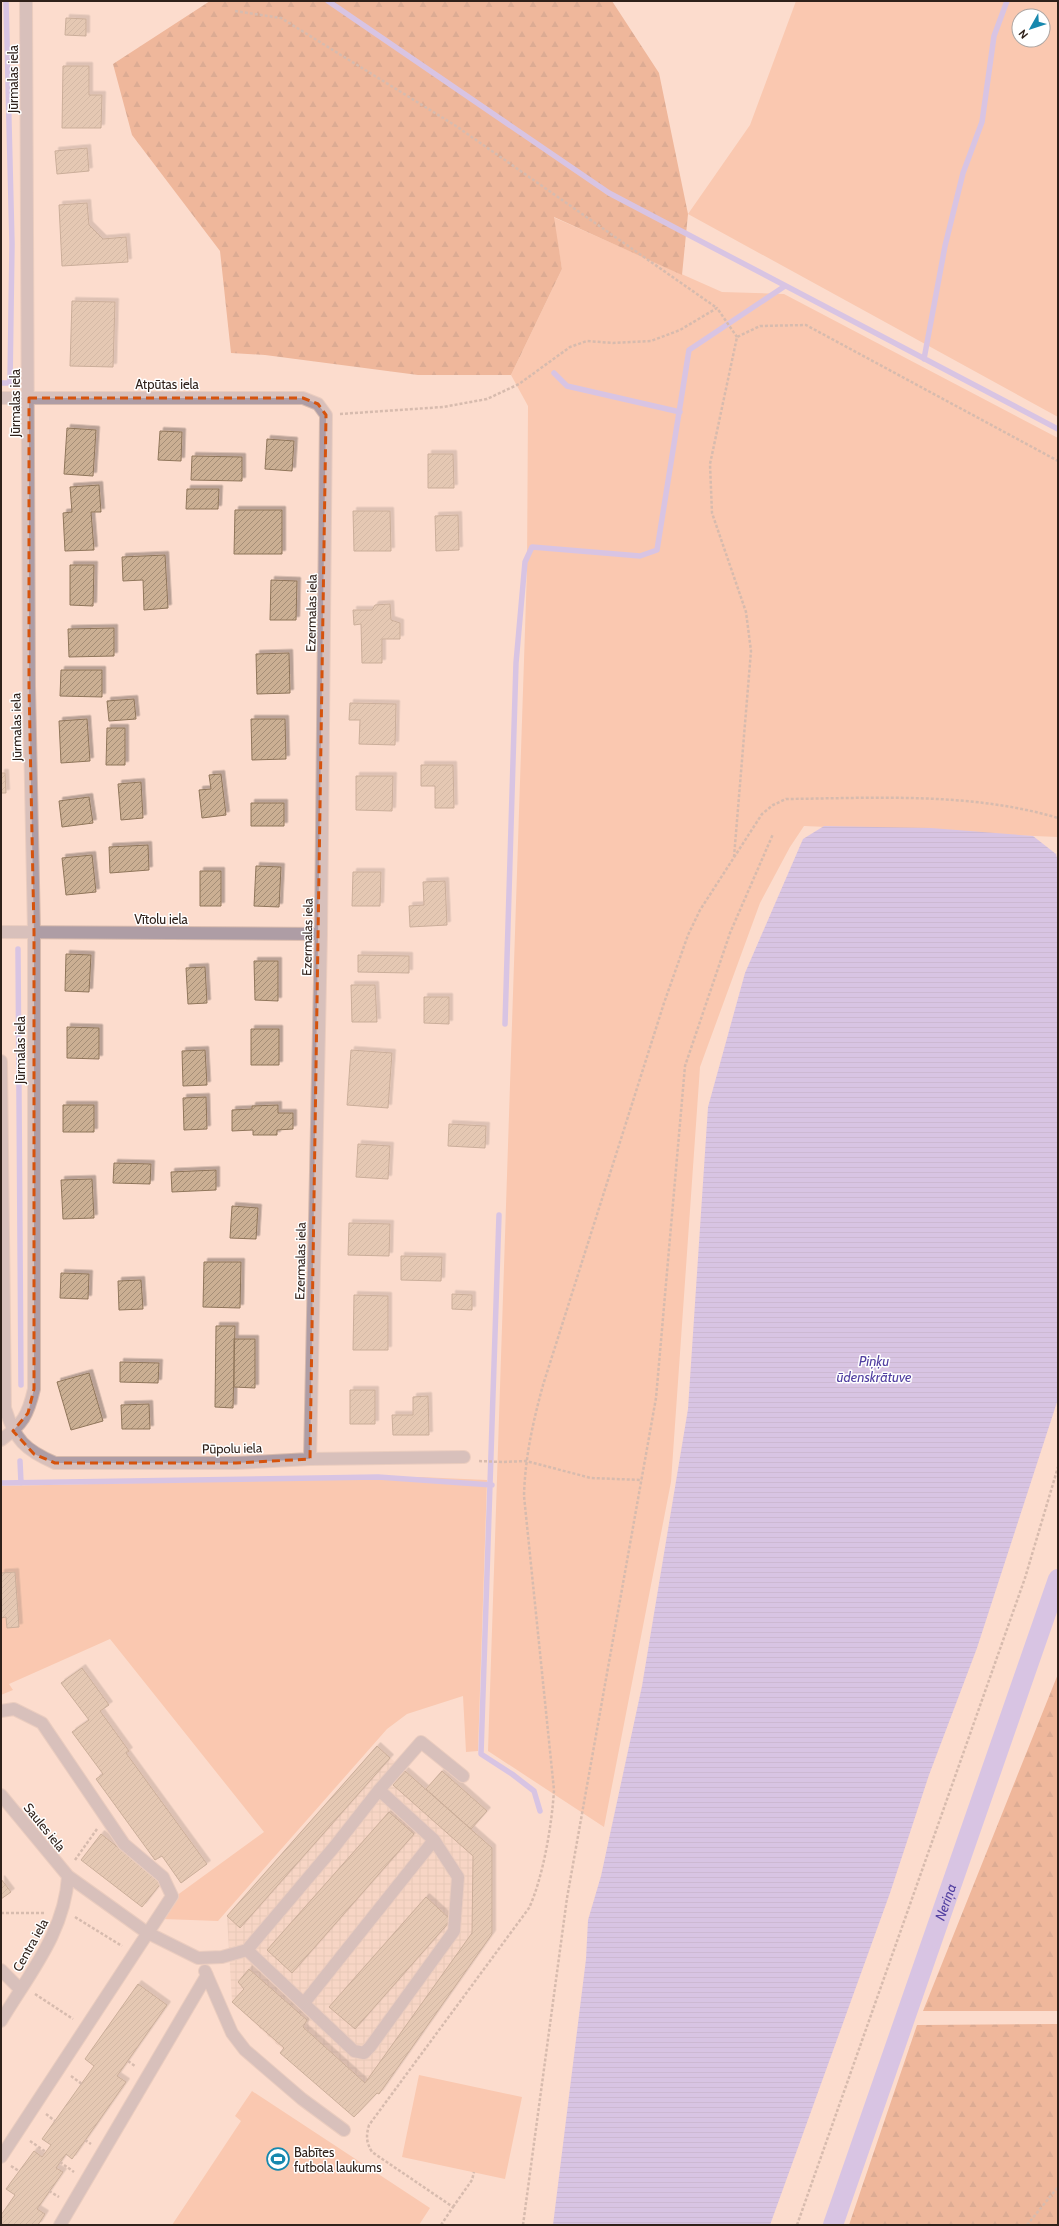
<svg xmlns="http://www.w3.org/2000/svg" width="1059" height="2226" viewBox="0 0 1059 2226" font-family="Cabin,sans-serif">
	<defs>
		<pattern id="industrial-grid" width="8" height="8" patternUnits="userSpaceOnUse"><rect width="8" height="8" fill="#f1cdba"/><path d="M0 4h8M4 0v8" fill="none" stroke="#cfb09f"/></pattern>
		<pattern id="forest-firs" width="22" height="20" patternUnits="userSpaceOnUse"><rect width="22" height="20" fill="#e08a5e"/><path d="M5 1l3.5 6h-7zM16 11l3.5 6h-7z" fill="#b6704d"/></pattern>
		<pattern id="water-rules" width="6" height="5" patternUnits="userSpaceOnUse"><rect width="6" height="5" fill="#aea7fc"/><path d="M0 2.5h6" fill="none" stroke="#968fd7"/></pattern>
		<pattern id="building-hatch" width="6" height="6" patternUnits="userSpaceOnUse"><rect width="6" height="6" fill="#cbaf93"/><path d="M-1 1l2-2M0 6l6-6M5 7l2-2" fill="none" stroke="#a58e77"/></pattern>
		<filter id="shadow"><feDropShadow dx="3.5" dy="-3.5" stdDeviation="0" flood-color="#0004"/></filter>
	</defs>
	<rect width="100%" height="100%" fill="#fcdccd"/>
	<path fill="url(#industrial-grid)" d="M377 1746 492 1848V1934L379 2094H376L354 2117 232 2002 227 1916Z"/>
	<path fill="#f8b08c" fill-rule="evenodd" d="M796 1H1058V417L688 214 750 125ZM1019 16H1043V40H1019Z
		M553 217 722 292 784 294 1058 438V837L804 826 790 847 760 903 700 1067 671 1482 604 1827 488 1751 527 569 528 406 511 375 562 269Z
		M420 1477 487 1480 478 1751 466 1752 463 1696 407 1714 387 1729 218 1921 163 1919 176 1896 264 1832 110 1639 9 1684 13 1690 1 1695V1486Z
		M419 2075 522 2097 505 2179 402 2157Z
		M252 2091 430 2208 419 2225H172L241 2121 235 2116Z"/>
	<path fill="url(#forest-firs)" d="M210 1H612L659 73 688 214 682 275 554 217 562 269 511 375H418L265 355 231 353 220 251 132 135 113 64Z
		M1058 1674V2011H923Z
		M1058 2024V2225H849L917 2025Z"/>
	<path fill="url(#water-rules)" d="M824 826 931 828 1033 836 1056 854 1058 862V1399L977 1648 929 1775 890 1893 770 2225H553L586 1959 588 1920 601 1876 642 1686 688 1409 708 1107 745 973 803 839Z"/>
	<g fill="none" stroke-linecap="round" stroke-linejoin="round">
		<path stroke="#aea7fc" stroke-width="5.5" d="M328 1 609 193 1058 429
			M924 359 945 246 963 173 982 122 994 36 1007 1
			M554 373 567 386 680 412
			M1 383H10L12 244 6 1
			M18 949 21 1385
			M505 1024 516 663 525 562 532 547 640 556 657 550 689 350 785 286
			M499 1215 481 1754 512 1774 534 1791 540 1811
			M20 1461 21 1483
			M1 1483 378 1477 492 1485"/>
		<path stroke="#aea7fc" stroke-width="20" id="s1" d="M833 2225 1058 1579"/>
	</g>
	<path fill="url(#building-hatch)" stroke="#90765b" filter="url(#shadow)" d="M66 18 86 19V36L65 35Z
		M63 66H89V95H102L101 128H62Z
		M87 148 89 171 57 174 55 151Z
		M87 203 89 225 103 239 126 237 128 262 62 266 59 205Z
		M72 301 115 302 113 367 70 366Z
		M67 428 96 430 93 476 64 474Z
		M160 431 182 432 181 461 158 460Z
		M267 439 294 441 292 471 265 469Z
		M428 454H453L454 488H428Z
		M192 456 242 457V481L191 480Z
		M99 485 101 512H91L94 550 65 551 63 513 72 512 70 487Z
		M187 489H219L218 509H186Z
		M235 510H282V554H234Z
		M353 511H390L391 551H354Z
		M458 515 459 550 436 551 435 516Z
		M165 555 168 608 144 610 143 580 123 581 122 557Z
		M70 565H94L93 606 70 605Z
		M271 580 297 581 296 620H270Z
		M390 604 391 620 400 623V639H382V663H362L361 624 354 625 353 610H372L375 605Z
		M114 628V656L69 657 68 629Z
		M289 653 290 693 257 694 256 654Z
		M61 670H102V697L60 696Z
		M134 699 136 719 109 721 107 701Z
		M350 703 396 704 395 745 359 744 360 720H349Z
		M87 719 90 761 61 763 59 721Z
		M251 719H285L286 759 252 760Z
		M107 728H125V765H106Z
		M421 765H453L454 808H435V786H421Z
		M1 773H5L6 793H1Z
		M221 774 226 815 202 818 199 790 211 789 209 775Z
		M356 776H393L392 811 356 810Z
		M141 782 143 818 121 820 118 784Z
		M89 797 93 823 62 827 59 801Z
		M251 803H284V826H251Z
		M148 845 149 870 110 873 109 847Z
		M92 855 96 892 66 895 62 858Z
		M256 866 281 867 279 907 254 906Z
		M200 871H221V906H200Z
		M353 872H381L380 906H352Z
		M445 881 447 925 410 927 409 906 424 905 423 882Z
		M66 954 91 955 89 992 65 991Z
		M358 955 409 956V973L358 972Z
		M254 961H278V1001L255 1000Z
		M205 967 207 1003 188 1004 186 968Z
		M351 985H375L377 1022H352Z
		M424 997H449V1024L424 1023Z
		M67 1027 99 1028V1059L67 1058Z
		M251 1029H279V1065H251Z
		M205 1050 207 1085 183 1086 182 1051Z
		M351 1050 392 1053 388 1108 347 1105Z
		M206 1097 207 1129 184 1130 183 1098Z
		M63 1105H94V1132H63Z
		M278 1105V1113H293V1129L277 1130V1135H253V1130L232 1131V1110L252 1109V1106Z
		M449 1124 486 1126 485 1148 448 1146Z
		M358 1144 390 1146 388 1179 356 1177Z
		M114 1163 151 1164 150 1184 113 1183Z
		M216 1170V1190L172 1192 171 1172Z
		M92 1179 94 1218 63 1219 61 1180Z
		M232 1206 258 1208 256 1239 230 1238Z
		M349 1223 390 1224 389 1256 348 1255Z
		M401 1256 442 1257 441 1281 401 1280Z
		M204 1262H241L240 1308 203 1307Z
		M61 1273 89 1274 88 1299 60 1298Z
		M141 1280 143 1309 119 1310 118 1281Z
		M452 1294 472 1295V1310L452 1309Z
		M354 1295 388 1296V1350H353Z
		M216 1326H235L233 1408 215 1407Z
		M234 1339H255V1388L234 1387Z
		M120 1362 159 1363 158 1383 120 1382Z
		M89 1373 103 1421 71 1430 57 1382Z
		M350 1390H375V1424H350Z
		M428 1396 429 1435H393L392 1415H413V1397Z
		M149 1404 150 1429H122L121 1405Z
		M15 1572 19 1627 7 1628 6 1617 1 1618V1573Z
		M82 1668 109 1705 100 1711 129 1751 126 1753 207 1864 181 1883 162 1856 155 1860 96 1779 103 1774 72 1732 89 1720 61 1683Z
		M377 1746 390 1758 240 1928 227 1916Z
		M405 1771 492 1848V1934L379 2094 377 2093 354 2117 280 2053 284 2048 232 2002 244 1989 238 1982 249 1969 307 2020 303 2027 365 2083 472 1933 473 1856 393 1785Z
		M442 1771 487 1811 471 1829 426 1789Z
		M389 1812 414 1834 292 1973 267 1950Z
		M101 1834 162 1882 142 1907 81 1860Z
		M1 1879 11 1892 1 1899Z
		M426 1897 451 1920 355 2029 329 2007Z
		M138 1984 167 2005 117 2076 126 2082 72 2159 66 2154 56 2168 63 2172 37 2209 45 2214 38 2225H1V2215L15 2195 6 2189 34 2151 42 2157 51 2145 42 2139 94 2066 85 2059Z"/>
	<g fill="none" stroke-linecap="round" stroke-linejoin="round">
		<g stroke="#d7baad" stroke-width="14">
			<path id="minor" d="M1 398H303L318 404 326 415 321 934 310 1459
				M1 932 321 934
				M1 1061 5 1408C15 1440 25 1450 55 1463H236L310 1459 464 1457
				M1 1440C23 1424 28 1415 34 1389V932L29 686 26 1
				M1 1711 14 1709 42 1723 124 1844 163 1877 172 1896 1 2157
				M1 1795 68 1876 146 1932 198 1958 222 1957 247 1950 335 1846 379 1790 421 1742 463 1776
				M247 1950 354 2051 364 2053 370 2047 454 1931 458 1877 434 1840 379 1790
				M1 1970 20 1989
				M205 1971 232 2033 245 2050 302 2099 344 2130
				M304 2003 434 1840
				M1 2021C29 1974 65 1932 68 1876
				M60 2225 207 1975"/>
		</g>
		<path stroke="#ac9387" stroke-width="2.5" stroke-dasharray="3 2" stroke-linecap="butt" d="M235 11 281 18 456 126 717 308
			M340 414 443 407 487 399 519 384 570 347 587 341 613 343 651 341 680 330 717 308 737 337
			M734 857 751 651 746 612 712 513 710 464 737 337 760 326 806 325 1058 461
			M479 1461 502 1462 526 1461 591 1478 642 1480
			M75 1860 97 1829
			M1 1913H45
			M75 1917 122 1946
			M35 1994 73 2019
			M128 2061 135 2066
			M71 2076 82 2084
			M46 2114 55 2121
			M85 2140 91 2144
			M30 2141 46 2152
			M60 2162 74 2172
			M11 2166 19 2171
			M49 2191 59 2197
			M453 2207 472 2180 474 2172
			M441 2225 453 2207 372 2152C366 2142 366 2136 369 2125L529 1908C543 1878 552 1824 554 1790L524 1496C525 1457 533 1422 543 1385L664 1003 688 935 700 910 762 814 773 805 786 799C876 798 971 792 1058 818
			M523 2225 567 1898 656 1398 685 1066 730 933 773 834
			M797 2225 1025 1578 1058 1467
			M1027 2225 1058 2187"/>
		<use href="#minor" stroke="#ae9da5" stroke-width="12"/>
	</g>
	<path d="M0 0H1059V2226H0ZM29 398H303L318 404 326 415 310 1459 236 1463H55L34 1454 13 1431 28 1413 34 1389V932L29 686Z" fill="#fcdccd" fill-opacity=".55" fill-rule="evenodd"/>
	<path fill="none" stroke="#d6530d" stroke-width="3" stroke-dasharray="8 5" stroke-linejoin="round" d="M29 398H303L318 404 326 415 310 1459 236 1463H55L34 1454 13 1431 28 1413 34 1389V932L29 686Z"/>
	<defs>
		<g id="stadium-ring" transform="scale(1.15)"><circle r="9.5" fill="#fff" stroke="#1788ae" stroke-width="1.5"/><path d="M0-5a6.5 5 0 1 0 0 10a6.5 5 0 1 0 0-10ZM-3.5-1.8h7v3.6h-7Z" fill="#1788ae"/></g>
	</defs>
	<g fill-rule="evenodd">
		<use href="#stadium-ring" x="278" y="2159"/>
	</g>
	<g text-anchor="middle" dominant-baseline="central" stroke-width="3" stroke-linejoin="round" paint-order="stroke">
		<g font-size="13" fill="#2f211a" stroke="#fff">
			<text transform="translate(13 79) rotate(-90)">Jūrmalas iela</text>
			<text x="167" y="384">Atpūtas iela</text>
			<text transform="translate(15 403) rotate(-90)">Jūrmalas iela</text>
			<text transform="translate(311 613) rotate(-89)">Ezermalas iela</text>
			<text transform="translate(16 727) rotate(-91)">Jūrmalas iela</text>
			<text x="161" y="919">Vītolu iela</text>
			<text transform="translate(307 937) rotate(-89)">Ezermalas iela</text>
			<text transform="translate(20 1050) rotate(-90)">Jūrmalas iela</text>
			<text transform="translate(300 1261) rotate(-89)">Ezermalas iela</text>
			<text transform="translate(232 1448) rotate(-1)">Pūpolu iela</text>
			<text transform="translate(45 1827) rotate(51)">Saules iela</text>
			<text transform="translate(30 1945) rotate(-61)">Centra iela</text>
		</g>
		<g font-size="13" fill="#2f211a" stroke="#fff" text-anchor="start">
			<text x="294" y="2152">Babītes<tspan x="294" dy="15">futbola laukums</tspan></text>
		</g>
		<g font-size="14" font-style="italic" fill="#5240a1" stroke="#fff">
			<text x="874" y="1361">Piņķu<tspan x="874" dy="16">ūdenskrātuve</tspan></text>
			<text stroke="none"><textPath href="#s1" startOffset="342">Neriņa</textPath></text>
		</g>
	</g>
	<rect width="1059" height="2226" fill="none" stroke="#2f211a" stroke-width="4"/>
	<g transform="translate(1031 28) rotate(231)"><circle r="19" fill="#ffffff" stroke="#aca6a3"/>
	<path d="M0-3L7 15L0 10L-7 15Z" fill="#1788ae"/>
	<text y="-6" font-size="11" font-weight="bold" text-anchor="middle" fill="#2f211a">N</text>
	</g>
</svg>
